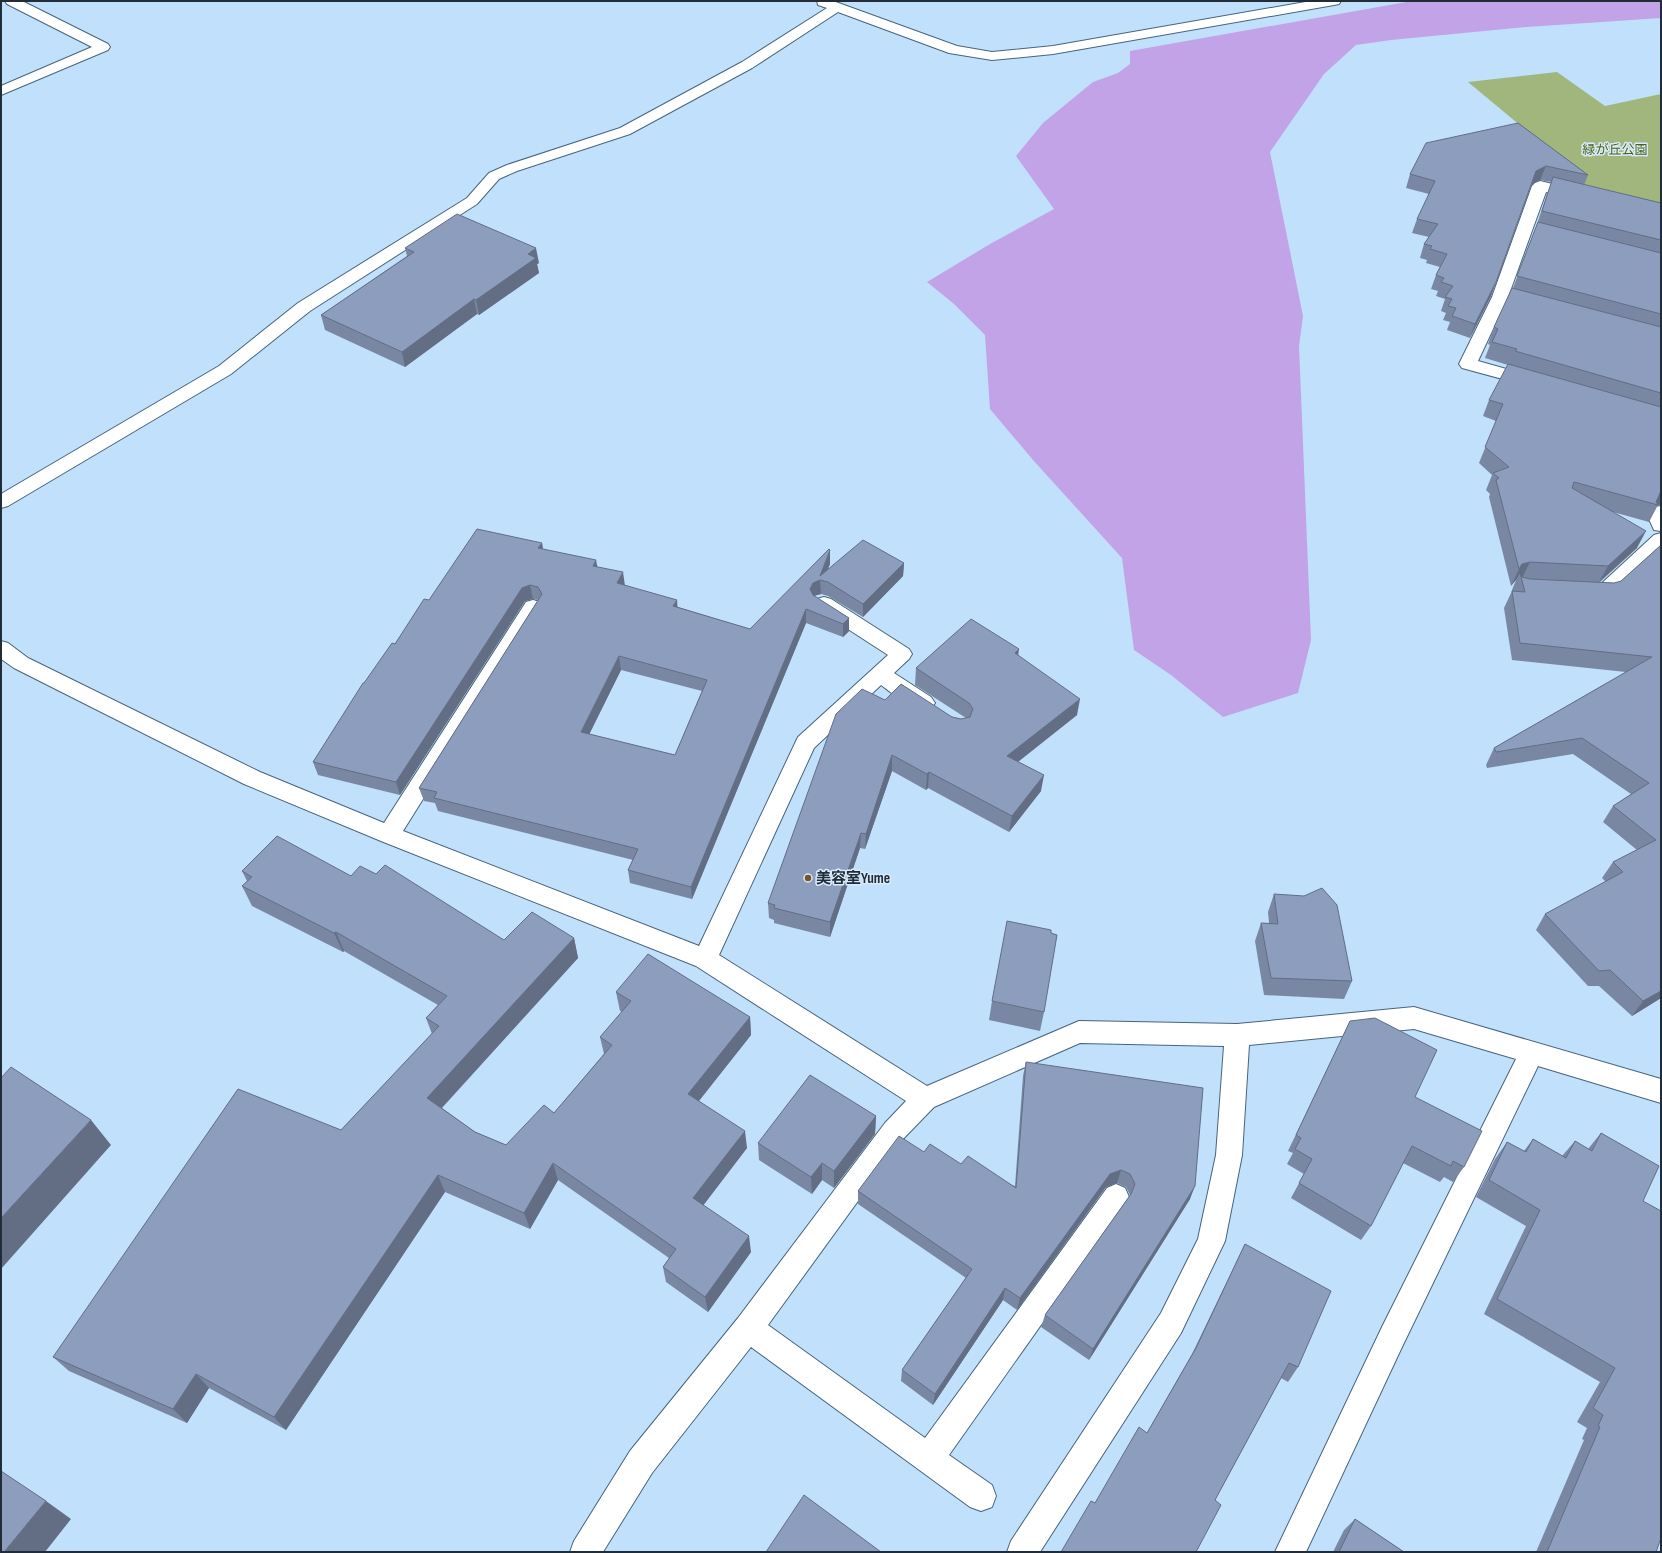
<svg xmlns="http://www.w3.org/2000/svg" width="1662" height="1553" viewBox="0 0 1662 1553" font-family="'Sofia Sans Condensed','Noto Sans JP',sans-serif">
	<rect width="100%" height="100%" fill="#c0e0fc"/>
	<path fill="#a0b67c" d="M1557 72 1605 106 1661 94V209L1555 183 1540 142 1468 82Z"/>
	<path fill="#c2a3e7" d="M1412 1H1661V18L1527 27 1391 40 1356 45 1324 74 1270 152 1303 316 1299 346 1311 640 1298 693 1223 717 1171 675 1134 650 1122 558 1033 460 990 409 985 335 954 304 927 282 990 244 1054 209 1016 156 1043 123 1093 82 1118 73 1130 64V51Z"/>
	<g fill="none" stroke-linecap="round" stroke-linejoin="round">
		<g stroke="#47647c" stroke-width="2">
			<path id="street" d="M5 1H22L108 44 110 47 108 50 1 95V86L92 47 7 4Z
				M817 1H833L957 46 992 52 1053 46 1311 1H1341L1339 4 1334 5 1053 54 992 60 949 53 838 12 752 68 630 134 517 171 499 179 477 204 310 311 231 374 8 506 1 508V494L219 366 298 303 467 198 489 173 507 165 620 128 742 62 827 8 818 5Z
				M1540 181 1583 191 1586 194 1583 197 1578 199 1546 192 1508 297 1478 361 1538 378 1541 382 1538 386 1532 387 1462 368 1459 364 1492 297 1532 186 1535 183Z
				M1661 506V531L1654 530 1649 519 1654 507Z
				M1661 533V551L1612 596 1605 598 1581 595 1578 590 1581 585 1588 583 1601 584 1654 535Z
				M824 597 831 599 909 649 912 654 909 659 894 673 931 697 935 703 931 709C914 714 895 695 881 685L814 748 719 955 927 1086 1079 1021 1237 1024 1414 1007 1661 1079V1103L1538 1066 1402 1347 1306 1552H1275L1382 1327 1516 1059 1414 1029 1249 1045 1242 1155 1225 1241 1181 1333 1040 1552H1007L1011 1541 1161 1313 1198 1239 1216 1155 1224 1046 1080 1043 934 1107 903 1139 768 1325 925 1438 1107 1188 1116 1184 1125 1188 1129 1197 1125 1206 949 1455 992 1485 996 1496 992 1507 981 1511 970 1507 751 1347 652 1473 603 1552H570L574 1541 630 1451 738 1318 885 1123 906 1101 696 966 381 841 244 784 14 668 1 659V641L8 643 28 658 260 772 384 823 526 602 533 600 540 602 543 607 540 612 403 831 699 946 798 737 888 655 817 609 814 604 817 599Z"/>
		</g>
		<use href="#street" fill="#fff" fill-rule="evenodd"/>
	</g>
	<path fill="#7987a3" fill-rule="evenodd" d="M1518 123 1588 175 1584 185 1661 203V505H1658L1649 522 1613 512 1637 548 1600 582 1614 583 1621 581 1661 545V998L1632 1016 1599 986H1588L1536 930 1545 914 1606 882 1602 878 1613 862 1637 850 1603 822 1613 806 1631 794 1573 754 1487 768 1486 765 1494 748 1626 672 1512 660 1504 608 1512 591V590L1516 580 1515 581 1511 586 1489 497 1490 494 1486 490 1492 475 1479 463 1496 421 1483 416 1489 400 1508 365 1485 358 1490 345 1488 344 1494 327 1513 288 1536 227 1547 194 1552 182 1540 180 1531 185 1491 296 1470 338 1447 330 1450 322 1443 320 1446 313 1441 311 1445 299 1436 296 1438 291 1431 289 1436 275 1440 267 1426 263 1427 260 1420 258 1424 244 1429 237 1412 233 1417 219 1429 194 1406 188 1410 174Z
		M405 248 539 263 537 264 539 273 479 315 477 314 405 367 325 330 321 315 407 256Z
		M542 543 543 549 597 567 624 585 678 607 750 629 830 564 828 568 904 563 903 576 863 617 828 596 821 594 814 596 849 618V631L843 637 806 623 692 899 630 883 628 870 633 860 438 811 435 803 424 801 419 788 538 600 533 599 525 601 400 795 318 775 313 762 364 683 429 600ZM621 670 702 691 675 755 589 734Z
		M1018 655 1077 715 1018 762 1041 791 1009 832 928 788 926 790 892 771 865 849 860 848 830 937 774 923V920L769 918 768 903 885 700 961 719 966 718 915 685 916 668Z
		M242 871 351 876 504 940 574 938 578 958 442 1108 475 1132 506 1145 554 1113 604 1054 600 1037 622 1012 620 1011 616 992 750 1017 751 1035 699 1101 747 1148 703 1205 751 1252 708 1312 666 1282 663 1267 669 1258 558 1180 530 1229 445 1192 286 1430 209 1388 187 1423 69 1371 53 1357 341 1130 432 1034 426 1018 438 1005 344 951 343 952 252 906 242 886 247 881Z
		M1274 894 1352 981 1344 999 1264 995 1255 941 1261 923H1269L1268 912Z
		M992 1001 1044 1012 1040 1031 989 1020Z
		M1350 1021 1415 1097 1464 1167 1453 1182 1444 1177 1440 1182 1403 1163 1371 1226 1361 1240 1291 1198 1304 1174 1287 1164 1293 1153 1288 1151Z
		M1026 1062 1190 1199 1089 1360 1041 1327 1045 1315 1130 1195 1126 1187 1117 1183 1106 1187 1017 1310 1003 1300 933 1405 901 1381 902 1370 966 1278 858 1204V1191L924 1152 1015 1186 1023 1076Z
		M876 1116 875 1134 834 1188 822 1180 812 1194 759 1160 758 1143Z
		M1601 1133 1643 1201 1656 1552H1536L1584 1440 1582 1439 1587 1428 1577 1422 1600 1382 1484 1314 1526 1226 1476 1197 1495 1159 1507 1142 1524 1151 1533 1139 1562 1156 1575 1141 1588 1149Z
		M1245 1244 1298 1367 1288 1382 1281 1378 1215 1500 1095 1503 1147 1433 1192 1354Z
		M1355 1519 1404 1552H1333L1344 1530Z"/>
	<path fill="#636e85" d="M1546 166 1540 180 1531 185 1536 171Z
		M536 248 539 263 537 264 539 273 479 315 476 300 528 254Z
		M1496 282 1491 296 1470 338 1475 324Z
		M474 299 477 314 405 367 402 352Z
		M1661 491V504L1658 505 1654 504Z
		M1646 531 1637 548 1599 582 1608 566Z
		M542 543 544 556 538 548Z
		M830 550V564L823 581 820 580 821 594 813 596 810 589 813 583 820 576Z
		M596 560 599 574 593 566Z
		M1530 562 1522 578 1520 573 1516 580 1515 581 1511 586 1519 569 1522 564Z
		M904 563 903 576 863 617V604Z
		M623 572 625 586 617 583Z
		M530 585 533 599 525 601 400 795 396 782 522 588Z
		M677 600 678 614 673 606Z
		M806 609V623L692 899 691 887Z
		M849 618V631L843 637V624Z
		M1019 649 1017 665 1015 653Z
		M619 656 621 670 584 745 581 732Z
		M1080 699 1077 715 1005 772 1007 756Z
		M892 755V771L865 849 866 834Z
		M929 772 928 788 926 790 927 774Z
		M1044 775 1041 791 1009 832 1012 816Z
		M861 833 860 848 830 937V922Z
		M336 932 344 951 343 952 334 933Z
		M574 938 578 958 435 1115 427 1098Z
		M1661 991V998L1632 1016 1643 1001Z
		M750 1017 751 1035 690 1112 688 1094Z
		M876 1116 875 1134 834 1188V1171Z
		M91 1120 111 1145 1 1269V1218Z
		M745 1131 747 1148 696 1215 693 1198Z
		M553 1163 558 1180 530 1229 524 1213Z
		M822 1163V1180L812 1194 811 1177Z
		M1121 1170 1117 1183 1106 1187 1017 1310 1020 1298 1110 1174Z
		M438 1175 445 1192 286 1430 274 1417Z
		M1195 1186 1190 1199 1089 1360 1093 1349Z
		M749 1236 751 1252 708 1312 705 1297Z
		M1005 1288 1003 1300 933 1405 935 1394Z
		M196 1374 209 1388 187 1423 173 1409Z
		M46 1501 71 1519 45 1552H4Z"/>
	<path fill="#8d9dbe" stroke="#636e85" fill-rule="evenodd" d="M1518 123 1588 175 1546 166 1536 171 1496 282 1475 324 1452 316 1456 308 1448 306 1452 299 1445 297 1453 286 1441 282 1444 278 1436 275 1447 254 1430 249 1432 246 1424 244 1438 224 1417 219 1435 181 1410 174 1426 143Z
		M1553 177 1661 203V240L1542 211Z
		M457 214 536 248 528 254 536 258 476 300 474 299 402 352 321 315 414 252 405 248Z
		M1538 222 1661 253V314L1517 276Z
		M1512 288 1661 327V393L1515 351 1517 349 1492 342 1498 329 1494 327Z
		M1508 364 1661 407V491L1656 502 1658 505 1574 482 1572 488 1646 531 1608 566 1530 562 1522 564 1519 569 1496 480 1499 478 1493 473 1509 467 1485 447 1503 404 1489 400Z
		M477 529 542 543 538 548 596 560 593 566 623 572 617 583 677 600 673 606 750 629 829 549 830 550 820 576 863 540 904 563 863 604 828 582 820 580 813 583 810 589 813 595 849 618 843 624 806 609 691 887 628 870 638 849 434 798 437 792 419 788 542 594 538 587 530 585 522 588 396 782 313 762 363 683H364L392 643 395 644 424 599 429 600ZM619 656 707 680 675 755 581 732Z
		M1661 545V991L1643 1001 1610 970 1599 971 1545 914 1623 872 1613 862 1656 840 1613 806 1649 783 1582 738 1496 752 1494 748 1652 657 1520 643 1512 591 1525 592 1520 573 1522 577 1530 579 1614 583 1621 581Z
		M971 619 1019 649 1015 653 1080 699 1007 756 1044 775 1012 816 929 772 927 774 892 755 866 834 861 833 830 922 774 908 775 905 768 903 836 714 862 689 885 700 901 684 952 717 961 719 970 717 973 709 969 703 916 668Z
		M277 836 351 876 360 866 376 874 385 865 504 940 532 912 574 938 427 1098 475 1132 506 1145 544 1105 554 1113 612 1045 600 1037 631 1001 616 992 648 954 750 1017 688 1094 745 1131 693 1198 749 1236 705 1297 663 1267 676 1249 553 1163 524 1213 438 1175 274 1417 196 1374 173 1409 53 1357 238 1089 341 1130 439 1026 426 1018 447 996 336 932 334 933 242 886 252 877 242 871Z
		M1322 888 1337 905 1352 981 1271 978 1261 923 1278 924 1274 894 1304 896Z
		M1007 921 1051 930V933L1057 935 1044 1012 992 1001Z
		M1375 1018 1437 1050 1415 1097 1482 1131 1464 1167 1453 1161 1451 1166 1412 1146 1371 1226 1299 1183 1312 1159 1295 1149 1301 1138 1296 1135 1350 1021Z
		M1026 1062 1203 1088 1195 1186 1093 1349 1045 1315 1131 1194 1135 1184 1130 1174 1121 1170 1110 1174 1020 1298 1005 1288 935 1394 902 1370 972 1269 858 1191 899 1136 924 1152 930 1144 961 1164 968 1156 1016 1188Z
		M11 1067 91 1120 1 1218V1078Z
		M810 1075 876 1116 834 1171 822 1163 811 1177 758 1143Z
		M1601 1133 1659 1166 1643 1201 1661 1211V1538L1656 1552H1547L1600 1427 1598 1426 1603 1415 1593 1408 1615 1368 1497 1299 1540 1210 1489 1180 1507 1142 1526 1152 1533 1139 1566 1158 1575 1141 1592 1151Z
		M1245 1244 1331 1291 1298 1367 1289 1363 1215 1500 1221 1505 1196 1552H1061L1091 1501 1095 1503 1139 1427 1147 1433 1196 1348Z
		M1 1471 46 1501 4 1552H1Z
		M804 1495 881 1552H766Z
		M1355 1519 1404 1552H1339Z"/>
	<circle fill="#77532d" stroke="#d8ebfc" stroke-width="1.5" cx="808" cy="878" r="4"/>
	<g text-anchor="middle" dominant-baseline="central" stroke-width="3" stroke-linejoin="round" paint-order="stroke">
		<g font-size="13" fill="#4a6113" stroke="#d8ebfc">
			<text x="1615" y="150">緑が丘公園</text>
		</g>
		<g font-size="15" font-weight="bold" fill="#202c37" stroke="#d8ebfc" text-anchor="start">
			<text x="816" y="878">美容室Yume</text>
		</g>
	</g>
	<rect width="1662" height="1553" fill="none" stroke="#202c37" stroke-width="4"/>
</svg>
